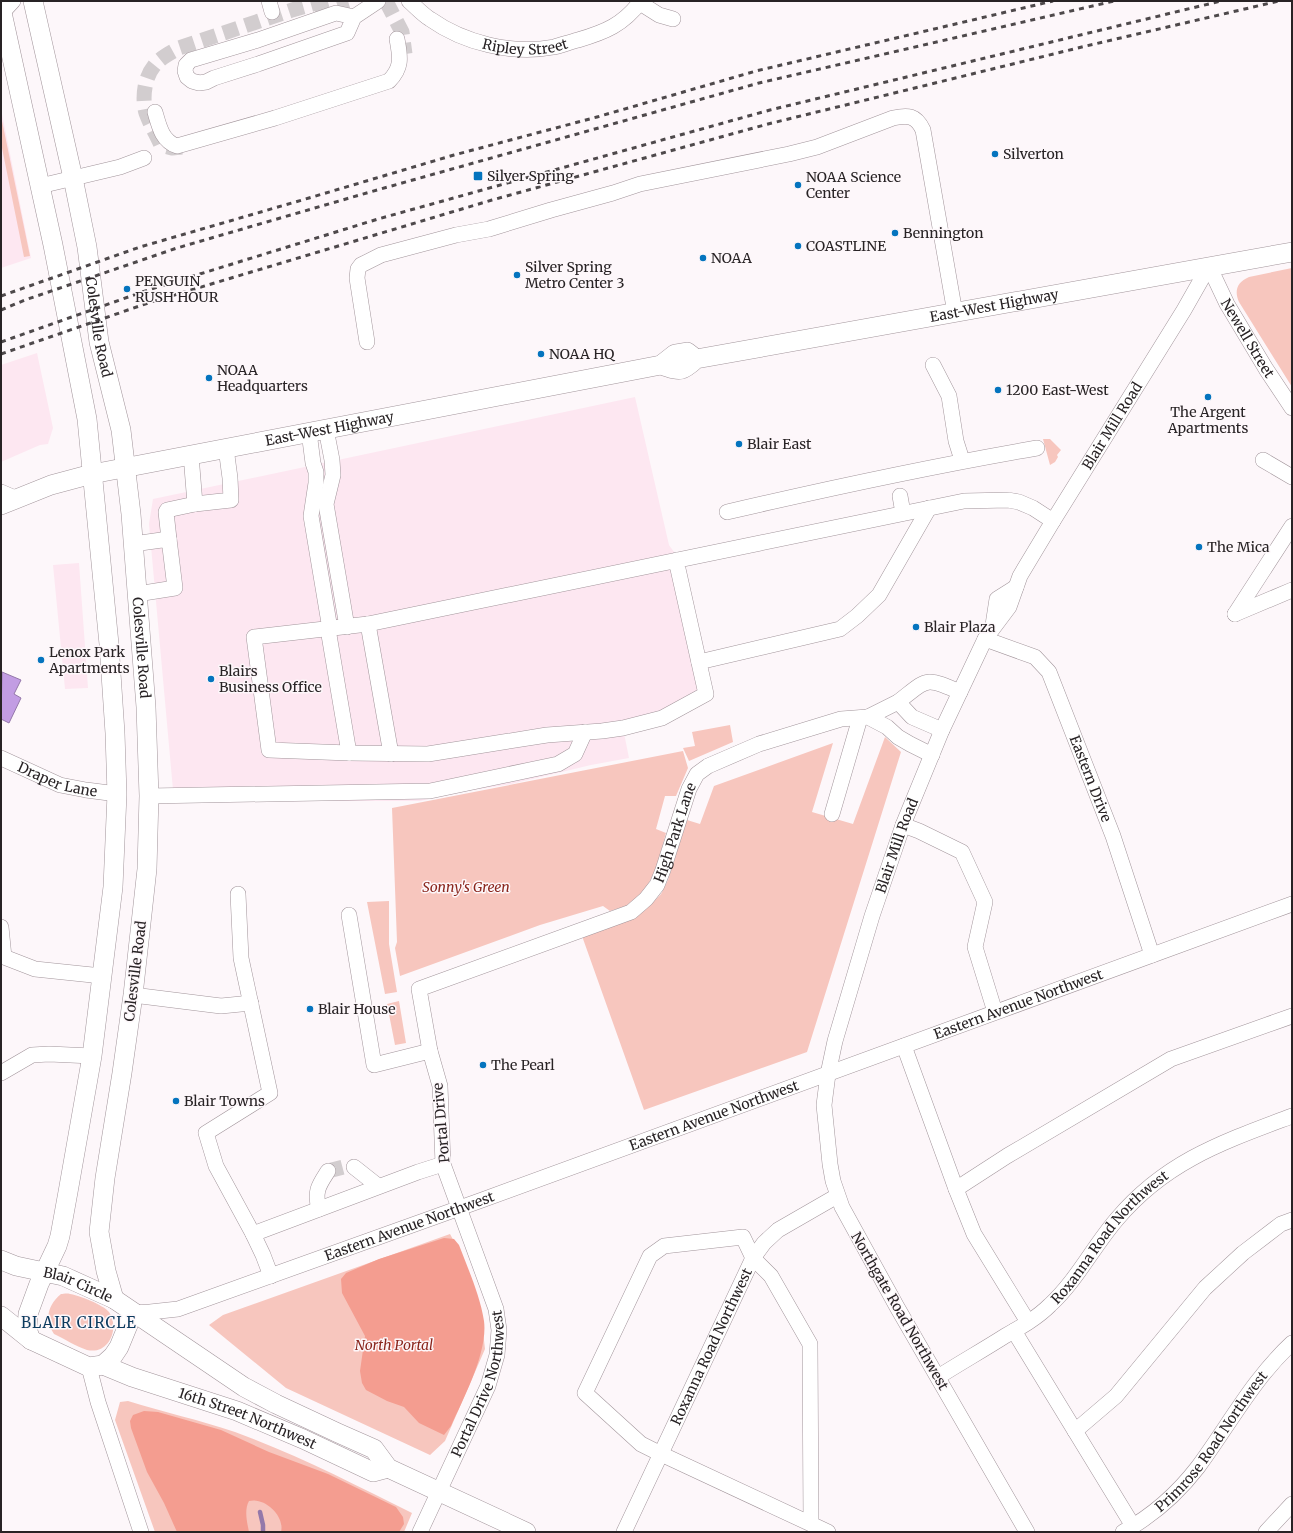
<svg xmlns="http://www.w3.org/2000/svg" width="1293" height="1533" viewBox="0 0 1293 1533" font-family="Merriweather,serif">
	<rect width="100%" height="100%" fill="#fdf7fa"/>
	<path fill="#fde7f1" d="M1 109 31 258 1 268Z
		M37 353 53 428 48 444 40 445 1 462V365Z
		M635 397 669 545 674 552 676 560 706 694 623 728 629 758 591 765 511 784 465 791 420 801H174L149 524 153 499Z
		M79 563 88 688 65 689 53 565Z"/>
	<path fill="#f7c6be" d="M2 121 30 256 24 257 1 143Z
		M1292 268V387L1239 302C1234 291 1237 282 1249 277Z
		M1043 439H1050L1061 450 1057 455 1058 457 1055 462 1050 465Z
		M730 725 733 742 689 761 683 748 695 746 692 732Z
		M885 737 901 752 807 1052 644 1110 582 936 644 911 661 894 668 880 687 820 700 824 714 786 833 743 812 812 853 824Z
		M683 751 688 768 676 796H665L656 829 666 833 657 866 645 891 626 906 610 911 603 906 540 925 400 976 395 948 397 942 392 808Z
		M389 901V944L397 992 385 994 367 902Z
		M399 1001 406 1043 395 1045 387 1004Z
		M450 1234 462 1256 481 1314 485 1349 445 1441 430 1455 286 1388 209 1325 223 1315Z
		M61 1294C63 1294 67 1293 70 1294 78 1295 104 1305 109 1312 120 1328 109 1355 87 1350 77 1347 63 1338 54 1334 44 1319 48 1305 61 1294Z
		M128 1401C163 1412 200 1420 235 1432 296 1454 354 1484 412 1513L404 1532H155L115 1420 120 1402Z"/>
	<path fill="#f49d90" d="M444 1238 454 1239 459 1245C468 1269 480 1295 484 1321 488 1352 464 1397 451 1426L444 1435 419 1423 404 1407 387 1401 366 1390 362 1383 360 1371 365 1336 342 1293 341 1279 346 1273 379 1259Z
		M144 1411 158 1412 221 1430 269 1452 328 1474 396 1507 403 1517 404 1524 399 1532H281C285 1516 265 1497 249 1501 244 1510 247 1522 249 1532H177L164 1503 147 1472 131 1428 130 1421 133 1415Z"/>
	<path fill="#c29de3" stroke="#9478aa" d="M2 672 21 680 14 694 21 698 9 723 1 719Z"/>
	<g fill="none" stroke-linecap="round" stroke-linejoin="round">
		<path stroke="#9478aa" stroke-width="4.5" d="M260 1512 263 1525V1532"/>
		<path stroke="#d2cdcf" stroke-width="15" stroke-dasharray="15 8" stroke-linecap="butt" d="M386 1 402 32 405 54
			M315 11 348 1
			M182 147 172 148 161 145C156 134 150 124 146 113 142 99 144 78 154 66 160 58 170 53 179 48L292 10 324 1
			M328 1171 343 1167H354"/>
		<g stroke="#a2959b" stroke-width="16">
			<g id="minor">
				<path d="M269 1 272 12"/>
				<path id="s1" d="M409 1C416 7 422 14 430 19 464 43 512 55 554 47 562 45 570 42 578 40 605 32 623 25 641 1"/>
				<path d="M640 3 659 15 673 19"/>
				<path d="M1 14 13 1"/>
				<path d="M354 17 336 13 258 40 191 60 186 65 185 71 187 77 192 81 199 83 206 82 214 78 258 64 347 33 354 17 378 1"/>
				<path d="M155 112C159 126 162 141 177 146L275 118 389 81C403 67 400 56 397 39"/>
				<path d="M40 186 120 167 144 158"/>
				<path id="s2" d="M1209 266 1227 304 1266 369 1292 408"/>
				<path d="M367 342 357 278 358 269 361 265 381 255 456 235 489 229 551 210 613 193 640 184 789 154 817 147 893 118C908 115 916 115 923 130L955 313"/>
				<path d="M933 365 949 396 956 441 962 460"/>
				<path d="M326 429 332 460 333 475 326 504 347 627"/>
				<path d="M309 432 313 463 316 472V483L311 516 330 629"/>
				<path d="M1263 460 1292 477"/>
				<path d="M1 492 15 498"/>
				<path d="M900 496 903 513"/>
				<path d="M195 504 231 500 230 478 226 448"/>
				<path d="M727 512C830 488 933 466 1037 448"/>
				<path d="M169 539 166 512 167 510 195 504 191 455"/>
				<path d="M133 544 169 539 175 588 137 594"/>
				<path d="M676 560 706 694 662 718 623 728 602 731 547 735 428 754 349 753 269 750 254 637 368 624 964 501 1008 500 1019 502 1033 508 1053 521"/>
				<path d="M1235 614 1292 526"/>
				<path d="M1235 614 1292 590"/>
				<path d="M368 624 391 754"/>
				<path d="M993 625 997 599 1016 587"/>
				<path d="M328 629 349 753"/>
				<path id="s3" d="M985 639 1035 657 1049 672 1113 836 1152 955"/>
				<path d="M699 662 840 629 857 616 879 595 929 508"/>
				<path d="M868 717 898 702"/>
				<path d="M942 730 912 717 898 702C928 679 924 676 960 692"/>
				<path id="s4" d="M1 758 60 785 86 790 117 794"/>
				<path d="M149 796 430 791 558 764 575 754 585 732"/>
				<path d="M832 814 860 718"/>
				<path d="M903 825 919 831 962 852 985 902 975 947 995 1012"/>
				<path d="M238 894 241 958 270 1093 206 1133 216 1166 253 1234 263 1255 271 1276"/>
				<path d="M349 915 374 1065 430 1051"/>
				<path d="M1 927 4 957 35 969 102 976"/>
				<path d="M133 995 221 1006 251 1003"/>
				<path d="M904 1046 956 1189 974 1234 1028 1322"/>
				<path d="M1 1073 32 1055 49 1054 92 1056"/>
				<path d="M354 1167 378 1186"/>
				<path d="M956 1189 1007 1156 1171 1059 1292 1016"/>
				<path d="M319 1209C314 1191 319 1185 328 1171"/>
				<path d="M253 1234 418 1172 443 1164"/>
				<path id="s5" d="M133 1313 150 1312 178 1309 482 1200 1292 904"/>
				<path d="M1014 1331 1133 1526"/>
				<path d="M89 1367 98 1402 141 1532"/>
				<path id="s6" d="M938 1377C960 1363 983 1350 1005 1336 1021 1327 1037 1318 1050 1305 1077 1280 1093 1247 1117 1219 1166 1161 1223 1142 1292 1116"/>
				<path d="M1075 1431 1116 1396 1205 1288 1243 1253 1281 1224 1292 1220"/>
				<path d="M811 1524 810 1344 771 1276 753 1258 743 1237 664 1246 650 1256 585 1393 641 1444 661 1454 811 1524 828 1532"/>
				<path id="s7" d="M420 1532 488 1386 497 1355 499 1330 496 1309 443 1164 440 1086 430 1051 419 989 631 912 646 899 657 885 663 870 689 789 697 774 708 766 759 744 841 719 868 717 887 727 898 737 910 744 932 755"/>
				<path id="s8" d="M624 1532 753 1258 764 1243 778 1230 837 1196"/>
				<path id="s9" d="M1027 1532 897 1307 842 1207 833 1181 830 1164 824 1105 828 1074 835 1041 872 916 903 825 942 730 985 639 1009 607 1020 576 1053 521 1184 310 1209 266"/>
				<path id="s10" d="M1123 1532C1152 1516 1178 1493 1198 1467 1229 1425 1253 1379 1292 1343"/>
				<path d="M1266 1532 1292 1504"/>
			</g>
		</g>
		<g stroke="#a2959b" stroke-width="20">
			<g id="major">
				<path id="s11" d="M33 1 73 178 87 247 99 342 121 430 131 514 146 707 149 796 147 869 133 995 122 1073 105 1178 99 1232 106 1271 114 1299"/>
				<path d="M1 8 53 245 87 419 109 644 115 733 117 794 113 887 92 1056 68 1192 60 1236 57 1246 39 1284 28 1314 27 1329 31 1340"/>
				<path id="s12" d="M661 365C680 371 681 373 696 359L1292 252"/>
				<path id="s13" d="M1 505 51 485 92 474 661 365 675 354 687 352 696 359"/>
				<path id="s14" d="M1 1260 16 1266 63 1276 114 1299 244 1387 276 1404 338 1433 374 1449 388 1468 526 1532"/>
				<path d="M1 1316 31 1340 89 1367 103 1365 113 1356 119 1347 133 1313"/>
				<path id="s15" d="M103 1365 132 1377 237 1411 303 1439 373 1472 388 1468"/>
			</g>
		</g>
		<use href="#minor" stroke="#fff" stroke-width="15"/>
		<use href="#major" stroke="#fff" stroke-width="19"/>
		<path stroke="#4e494b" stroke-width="3" stroke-dasharray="5 5" stroke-linecap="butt" d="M1 296 140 247 309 198 454 155 597 117 756 71 1053 1
			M1 310 25 300 177 248 370 192 759 83 1114 1
			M1 342 148 290 378 219 770 110 1221 1
			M1 354 151 302 492 200 768 124 1086 46 1279 1"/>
	</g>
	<g fill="#0474be" stroke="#fdf7fa" stroke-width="1.5">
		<circle cx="995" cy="154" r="4"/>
		<rect x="473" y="171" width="10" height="10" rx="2"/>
		<circle cx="798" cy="185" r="4"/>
		<circle cx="895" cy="233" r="4"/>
		<circle cx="798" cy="246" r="4"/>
		<circle cx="703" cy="258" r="4"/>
		<circle cx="517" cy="275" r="4"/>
		<circle cx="127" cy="289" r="4"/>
		<circle cx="541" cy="354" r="4"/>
		<circle cx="209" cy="378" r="4"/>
		<circle cx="998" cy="390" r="4"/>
		<circle cx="1208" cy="397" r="4"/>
		<circle cx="739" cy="444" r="4"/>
		<circle cx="1199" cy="547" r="4"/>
		<circle cx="916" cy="627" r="4"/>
		<circle cx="41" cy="660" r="4"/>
		<circle cx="211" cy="679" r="4"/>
		<circle cx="310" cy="1009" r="4"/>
		<circle cx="483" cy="1065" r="4"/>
		<circle cx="176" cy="1101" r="4"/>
	</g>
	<g text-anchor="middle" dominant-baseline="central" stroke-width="3" stroke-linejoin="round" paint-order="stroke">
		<g font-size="14" fill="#282325" stroke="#fdf7fa">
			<text stroke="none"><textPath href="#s1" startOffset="129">Ripley Street</textPath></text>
			<text stroke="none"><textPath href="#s12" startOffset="342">East-West Highway</textPath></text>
			<text stroke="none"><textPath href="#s11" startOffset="333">Colesville Road</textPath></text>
			<text stroke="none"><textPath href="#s2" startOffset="82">Newell Street</textPath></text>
			<text stroke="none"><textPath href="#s9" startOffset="1222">Blair Mill Road</textPath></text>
			<text stroke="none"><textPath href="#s13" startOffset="338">East-West Highway</textPath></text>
			<text stroke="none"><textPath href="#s11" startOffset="657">Colesville Road</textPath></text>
			<text stroke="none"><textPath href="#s4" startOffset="61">Draper Lane</textPath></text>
			<text stroke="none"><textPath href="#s3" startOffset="188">Eastern Drive</textPath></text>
			<text stroke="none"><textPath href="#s7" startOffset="890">High Park Lane</textPath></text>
			<text stroke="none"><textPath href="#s9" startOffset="748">Blair Mill Road</textPath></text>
			<text transform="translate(135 971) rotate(-83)">Colesville Road</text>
			<text stroke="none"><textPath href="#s5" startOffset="939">Eastern Avenue Northwest</textPath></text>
			<text stroke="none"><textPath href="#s5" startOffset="615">Eastern Avenue Northwest</textPath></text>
			<text transform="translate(441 1123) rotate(-95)">Portal Drive</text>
			<text stroke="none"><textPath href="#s5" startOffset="291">Eastern Avenue Northwest</textPath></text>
			<text stroke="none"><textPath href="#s6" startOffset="224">Roxanna Road Northwest</textPath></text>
			<text stroke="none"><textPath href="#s14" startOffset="81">Blair Circle</textPath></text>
			<text transform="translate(900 1311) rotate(60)">Northgate Road Northwest</text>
			<text stroke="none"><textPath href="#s8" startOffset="205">Roxanna Road Northwest</textPath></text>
			<text stroke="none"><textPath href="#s7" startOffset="161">Portal Drive Northwest</textPath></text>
			<text stroke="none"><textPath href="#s15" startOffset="154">16th Street Northwest</textPath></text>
			<text stroke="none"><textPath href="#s10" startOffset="128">Primrose Road Northwest</textPath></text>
		</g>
		<g font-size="14" fill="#282325" stroke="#fdf7fa" text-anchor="start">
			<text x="1003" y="154">Silverton</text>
			<text x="487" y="176">Silver Spring</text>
			<text x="806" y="177">NOAA Science<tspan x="806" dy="16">Center</tspan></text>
			<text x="903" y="233">Bennington</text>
			<text x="806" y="246">COASTLINE</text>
			<text x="711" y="258">NOAA</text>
			<text x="525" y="267">Silver Spring<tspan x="525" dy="16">Metro Center 3</tspan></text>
			<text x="135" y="281">PENGUIN<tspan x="135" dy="16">RUSH HOUR</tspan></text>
			<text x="549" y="354">NOAA HQ</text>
			<text x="217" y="370">NOAA<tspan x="217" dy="16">Headquarters</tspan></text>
			<text x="1006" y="390">1200 East-West</text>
			<text x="1208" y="412" text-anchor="middle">The Argent<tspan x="1208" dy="16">Apartments</tspan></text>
			<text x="747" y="444">Blair East</text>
			<text x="1207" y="547">The Mica</text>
			<text x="924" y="627">Blair Plaza</text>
			<text x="49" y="652">Lenox Park<tspan x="49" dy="16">Apartments</tspan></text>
			<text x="219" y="671">Blairs<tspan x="219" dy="16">Business Office</tspan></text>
			<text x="318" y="1009">Blair House</text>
			<text x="491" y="1065">The Pearl</text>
			<text x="184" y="1101">Blair Towns</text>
		</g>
		<g font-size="14" font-style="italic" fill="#8a261d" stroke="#fdf7fa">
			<text x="466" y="887">Sonny's Green</text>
			<text x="394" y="1345">North Portal</text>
		</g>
		<g font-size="15" letter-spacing="1" fill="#0c3a5e" stroke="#fdf7fa">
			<text x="79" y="1322">BLAIR CIRCLE</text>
		</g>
	</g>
	<rect width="1293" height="1533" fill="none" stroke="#282325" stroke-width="4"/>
</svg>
